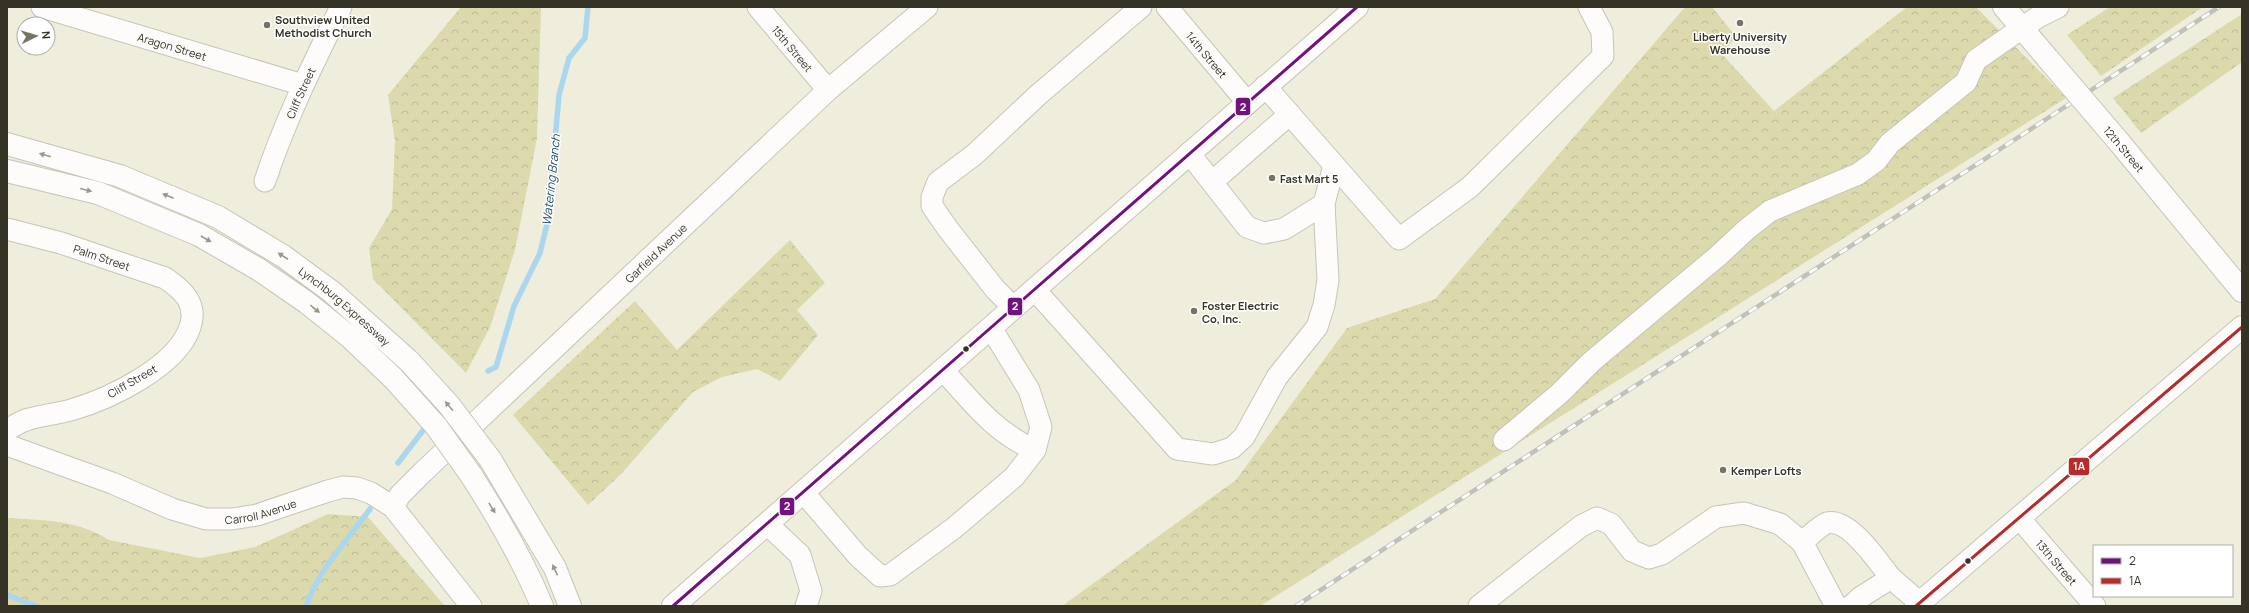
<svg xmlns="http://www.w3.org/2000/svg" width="2249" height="613" viewBox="0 0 2249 613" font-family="Manrope,sans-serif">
	<defs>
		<pattern id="forest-crowns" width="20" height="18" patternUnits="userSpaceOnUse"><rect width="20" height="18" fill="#dcd9ad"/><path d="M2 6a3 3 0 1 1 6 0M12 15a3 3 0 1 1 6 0" fill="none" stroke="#bdbb95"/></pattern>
	</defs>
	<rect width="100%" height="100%" fill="#efeedc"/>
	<path fill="url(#forest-crowns)" d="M461 7H541L537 138 515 250 490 327 466 373 373 279 369 248 392 209 395 141 388 95Z
		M1685 7H1712L1738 39 1734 40 1721 53 1774 111 1907 7H1976L2066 98 1260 606H1062L1236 480 1347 328 1435 299Z
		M2110 7H2203L2101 76 2067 35Z
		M2242 14V62L2141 133 2113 98Z
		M790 240 825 283 797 310 818 335 780 381 757 369 722 377 693 392 622 473 588 505 513 415 635 301 677 350Z
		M328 514 368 517 445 606H7V518C41 520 79 520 109 540L200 558 255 547Z"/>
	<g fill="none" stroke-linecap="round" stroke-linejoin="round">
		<path stroke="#aad7ee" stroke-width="5.5" d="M488 371 496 367 514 306 540 253 548 220 559 95 569 58 585 38 588 7
			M398 463 428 424
			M7 595 36 606
			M306 606C318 571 348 539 370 509"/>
		<g stroke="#c6c5b7" stroke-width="23">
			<g id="minor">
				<path id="s1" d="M42 7 303 85"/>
				<path id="s2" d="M758 7 828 90"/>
				<path id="s3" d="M1167 7 1247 102"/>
				<path d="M1265 86 1399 239 1470 187 1603 56 1602 32 1589 7"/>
				<path d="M1189 153 1247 227 1264 233 1284 229 1324 204"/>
				<path id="s4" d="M265 181C285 120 313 64 341 7"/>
				<path d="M1212 182 1290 114"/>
				<path id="s5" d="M7 229 61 243 165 278C183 290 198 304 190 327 177 367 109 399 71 410 57 414 43 415 29 419 21 421 14 426 7 430"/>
				<path d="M1035 290 1177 449 1213 454 1232 448 1244 437 1277 377 1317 327 1324 305 1328 280 1324 204 1334 165"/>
				<path d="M1014 308 995 289 948 229 932 206V197L938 182 974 155 1038 95 1141 7"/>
				<path d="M943 370C972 402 995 433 1035 450"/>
				<path d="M1504 440 1559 394 1591 362 1718 256 1747 229 1770 211 1858 174 1876 161 1890 143 1966 82 1976 60 2038 17 2058 7"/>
				<path id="s6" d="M7 445 112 483 172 509 206 519H232L257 515 328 491 343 487 357 488 371 493 393 507 471 606"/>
				<path d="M803 492 858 556 880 576 890 575 954 528 1014 477 1035 450 1041 427 1029 390 991 328"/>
				<path id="s7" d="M393 507 400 495 423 472 828 90 927 7"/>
				<path id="s8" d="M2019 518 2095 606"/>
				<path d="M767 524 800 555 811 591 806 606"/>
				<path d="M1479 606 1581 526 1597 518 1611 524 1632 551 1649 558 1662 554 1716 517 1744 513 1780 524 1802 542"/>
				<path d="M1836 606 1802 542C1809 537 1819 526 1827 523 1849 517 1879 563 1891 578"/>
				<path d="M1851 606 1861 597 1891 578 1920 603"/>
			</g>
		</g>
		<g stroke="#c6c5b7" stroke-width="24">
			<path id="major" d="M2004 7 2049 60
				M2119 142 2242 291
				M673 606 1357 7
				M1916 606 2242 327"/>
		</g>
		<g stroke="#c6c5b7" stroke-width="24">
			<g id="highway">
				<path id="s9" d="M7 144 120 176 218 217 283 256 332 292 410 362"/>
				<path d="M7 171 98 193 199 235 258 269 306 302 351 338 393 378"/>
				<path d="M490 459 555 568 570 606"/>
				<path d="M471 475C498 517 523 560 542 606"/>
			</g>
		</g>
		<use href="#minor" stroke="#fdfcfa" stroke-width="21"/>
		<use href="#major" stroke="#fdfcfa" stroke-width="22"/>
		<use href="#highway" stroke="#fdfcfa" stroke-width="22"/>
		<g stroke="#c1c1bc" stroke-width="4.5">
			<path id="rail" d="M1296 606 2219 7"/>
		</g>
		<use href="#rail" stroke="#fff" stroke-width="3" stroke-dasharray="9" stroke-linecap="butt"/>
		<g stroke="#c6c5b7" stroke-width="24" stroke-linecap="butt">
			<path id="major-bridge" d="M2049 60 2119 142"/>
		</g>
		<g stroke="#c6c5b7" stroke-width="24" stroke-linecap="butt">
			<path id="highway-bridge" d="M410 362 449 405 490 459
				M393 378 436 426 471 475"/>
		</g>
		<use href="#major-bridge" stroke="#fdfcfa" stroke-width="22"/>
		<use href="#highway-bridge" stroke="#fdfcfa" stroke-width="22"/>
		<g stroke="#fff" stroke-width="6">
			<path id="bus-1" d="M673 606 1357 7"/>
		</g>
		<g stroke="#fff" stroke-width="6">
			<path id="bus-2" d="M1916 606 2242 327"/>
		</g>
		<use href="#bus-1" stroke="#72127e" stroke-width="3"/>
		<use href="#bus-2" stroke="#b72b2c" stroke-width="3"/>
	</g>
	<defs><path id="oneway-solid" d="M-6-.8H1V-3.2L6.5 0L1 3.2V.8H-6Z"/></defs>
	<g fill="#989890">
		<use href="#oneway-solid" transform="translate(45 155) rotate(-164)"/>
		<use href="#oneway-solid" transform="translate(86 190) rotate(14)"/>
		<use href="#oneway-solid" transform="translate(168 196) rotate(-157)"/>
		<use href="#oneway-solid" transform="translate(206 239) rotate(30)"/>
		<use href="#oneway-solid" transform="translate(283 256) rotate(-147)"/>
		<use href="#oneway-solid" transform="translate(315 309) rotate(39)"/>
		<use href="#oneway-solid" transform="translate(449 406) rotate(-130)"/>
		<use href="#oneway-solid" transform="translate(492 508) rotate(58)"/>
		<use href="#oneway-solid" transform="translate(555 570) rotate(-115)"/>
	</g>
	<g fill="#757466" stroke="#fff" stroke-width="1.5">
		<circle cx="1740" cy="23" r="4"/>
		<circle cx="267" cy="25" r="4"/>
		<circle cx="1272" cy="178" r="4"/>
		<circle cx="1194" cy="311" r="4"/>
		<circle cx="1723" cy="470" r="4"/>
	</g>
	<g fill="#343326" stroke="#fff" stroke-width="1.5">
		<circle cx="966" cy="349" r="3.5"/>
		<circle cx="1968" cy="561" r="3.5"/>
	</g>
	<g text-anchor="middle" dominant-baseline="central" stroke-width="3" stroke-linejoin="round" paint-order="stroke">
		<g font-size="11" font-weight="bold" fill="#343326" stroke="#fff" text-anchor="start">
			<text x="275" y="19">Southview United<tspan x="275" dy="13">Methodist Church</tspan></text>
			<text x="1740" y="36" text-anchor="middle">Liberty University<tspan x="1740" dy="13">Warehouse</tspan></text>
			<text x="1280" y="178">Fast Mart 5</text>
			<text x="1202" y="305">Foster Electric<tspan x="1202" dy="13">Co, Inc.</tspan></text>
			<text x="1731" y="470">Kemper Lofts</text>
		</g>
		<g font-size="11" fill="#343326" stroke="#fff">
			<text stroke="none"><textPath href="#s1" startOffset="136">Aragon Street</textPath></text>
			<text stroke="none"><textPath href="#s2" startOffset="54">15th Street</textPath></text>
			<text stroke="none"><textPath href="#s3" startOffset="62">14th Street</textPath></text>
			<text stroke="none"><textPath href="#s4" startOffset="95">Cliff Street</textPath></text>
			<text transform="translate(2124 149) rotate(50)">12th Street</text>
			<text stroke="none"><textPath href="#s7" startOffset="366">Garfield Avenue</textPath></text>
			<text stroke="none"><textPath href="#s5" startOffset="99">Palm Street</textPath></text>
			<text stroke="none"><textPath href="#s9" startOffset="379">Lynchburg Expressway</textPath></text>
			<text transform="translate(132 381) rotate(-30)">Cliff Street</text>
			<text stroke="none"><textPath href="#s6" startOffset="268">Carroll Avenue</textPath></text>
			<text stroke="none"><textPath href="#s8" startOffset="58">13th Street</textPath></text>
		</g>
		<g font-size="12" font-style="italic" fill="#1e4f6b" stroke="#fff">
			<text transform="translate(551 180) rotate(-84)">Watering Branch</text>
		</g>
	</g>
	<g stroke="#fff" stroke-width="1.5">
		<rect x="1235" y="97" width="16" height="19" rx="4" fill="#72127e"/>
		<rect x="1007" y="297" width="16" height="19" rx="4" fill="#72127e"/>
		<rect x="2068" y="457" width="22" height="19" rx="4" fill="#b72b2c"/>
		<rect x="779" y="497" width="16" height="19" rx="4" fill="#72127e"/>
	</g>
	<g font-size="11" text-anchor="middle" font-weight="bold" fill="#fff">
		<text x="1243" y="111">2</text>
		<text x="1015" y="310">2</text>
		<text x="2079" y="470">1A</text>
		<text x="787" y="510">2</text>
	</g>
	<rect width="2249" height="613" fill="none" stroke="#343326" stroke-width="16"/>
	<rect x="2093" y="545" width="140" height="52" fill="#ffffff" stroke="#aeada8"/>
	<rect x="2101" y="558" width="20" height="6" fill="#72127e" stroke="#aeada8"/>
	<text x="2129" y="565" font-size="12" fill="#343326">2</text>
	<rect x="2101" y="578" width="20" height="6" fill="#b72b2c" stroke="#aeada8"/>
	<text x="2129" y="585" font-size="12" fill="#343326">1A</text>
	<g transform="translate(36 36) rotate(85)"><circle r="19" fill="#ffffff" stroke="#aeada8"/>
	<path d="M0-3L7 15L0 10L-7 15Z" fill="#757466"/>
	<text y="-6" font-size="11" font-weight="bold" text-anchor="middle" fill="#343326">N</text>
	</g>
</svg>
